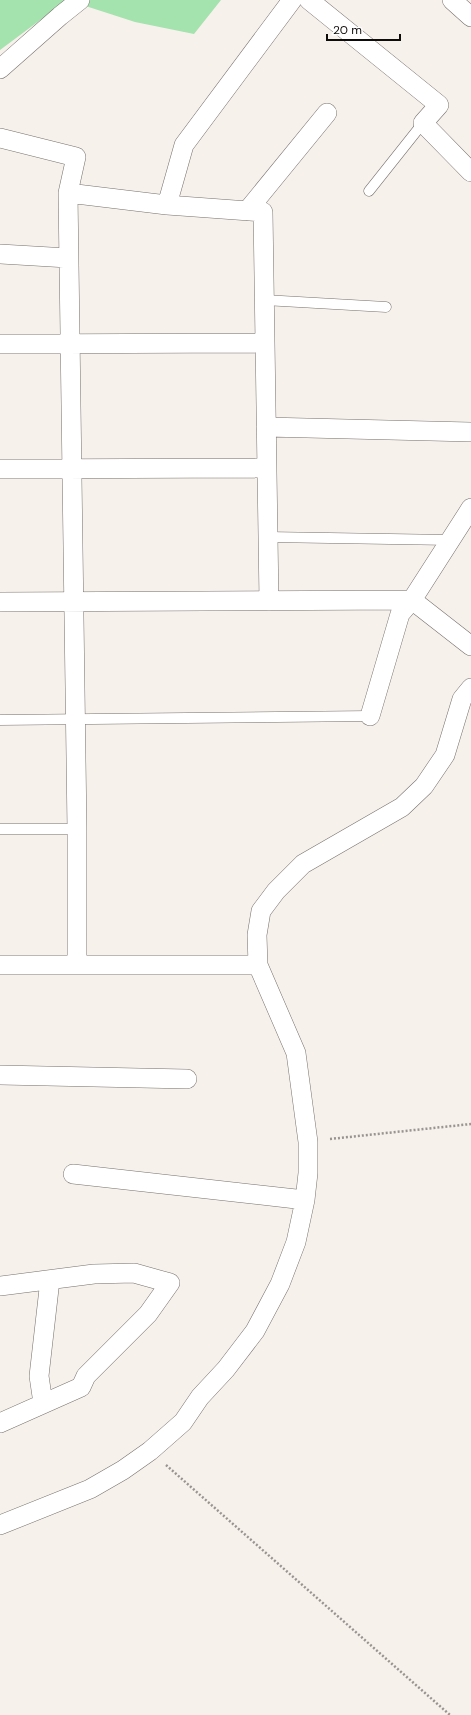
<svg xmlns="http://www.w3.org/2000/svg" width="471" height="1715" viewBox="0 0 471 1715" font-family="'DM Sans',sans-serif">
	<rect width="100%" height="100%" fill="#f7f1ec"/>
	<path fill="#a4e2ae" d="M0 0H221L194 34 135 22 67 0 0 50Z"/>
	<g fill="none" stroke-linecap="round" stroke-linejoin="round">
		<g stroke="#76716d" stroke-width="11">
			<path id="lane" d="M369 191 423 123
				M264 300 386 307
				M268 537 451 540
				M0 720 370 716
				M0 829H77"/>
		</g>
		<g stroke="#76716d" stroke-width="20">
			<path id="street" d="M309 0 439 105 423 123 471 172
				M452 0 471 17
				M0 69 60 16 80 0
				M0 138 76 157 68 193 77 829V965
				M68 193 167 205 263 212 269 601
				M167 205 184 145 292 0
				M247 211 327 113
				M0 254 68 258
				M0 344 265 343
				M266 427 471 432
				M0 469 267 468
				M0 602 412 600 471 646
				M370 716 400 614 412 600 471 508
				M0 965H258
				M0 1075 187 1079
				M73 1174 305 1200
				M0 1286 94 1274 134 1273 170 1283 148 1314 86 1376 81 1387 0 1423
				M43 1403 39 1376 50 1280
				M0 1525 90 1489 123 1470 150 1451 183 1422 200 1397 226 1369 255 1331 280 1284 296 1242 305 1200 308 1173V1142L296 1053 258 965 257 935 261 911 276 891 303 864 402 807 424 786 445 755 462 699 471 688"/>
		</g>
		<path stroke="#999490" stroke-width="2.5" stroke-dasharray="2 2" stroke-linecap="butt" d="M330 1139 471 1124
			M166 1465 450 1715"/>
		<use href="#lane" stroke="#fff" stroke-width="10"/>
		<use href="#street" stroke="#fff" stroke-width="19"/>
	</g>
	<path d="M327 34v6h73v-6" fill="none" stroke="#0e0c0a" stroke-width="2"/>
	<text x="333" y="34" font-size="12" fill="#0e0c0a" stroke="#ffffff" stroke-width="3" paint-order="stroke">20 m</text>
</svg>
